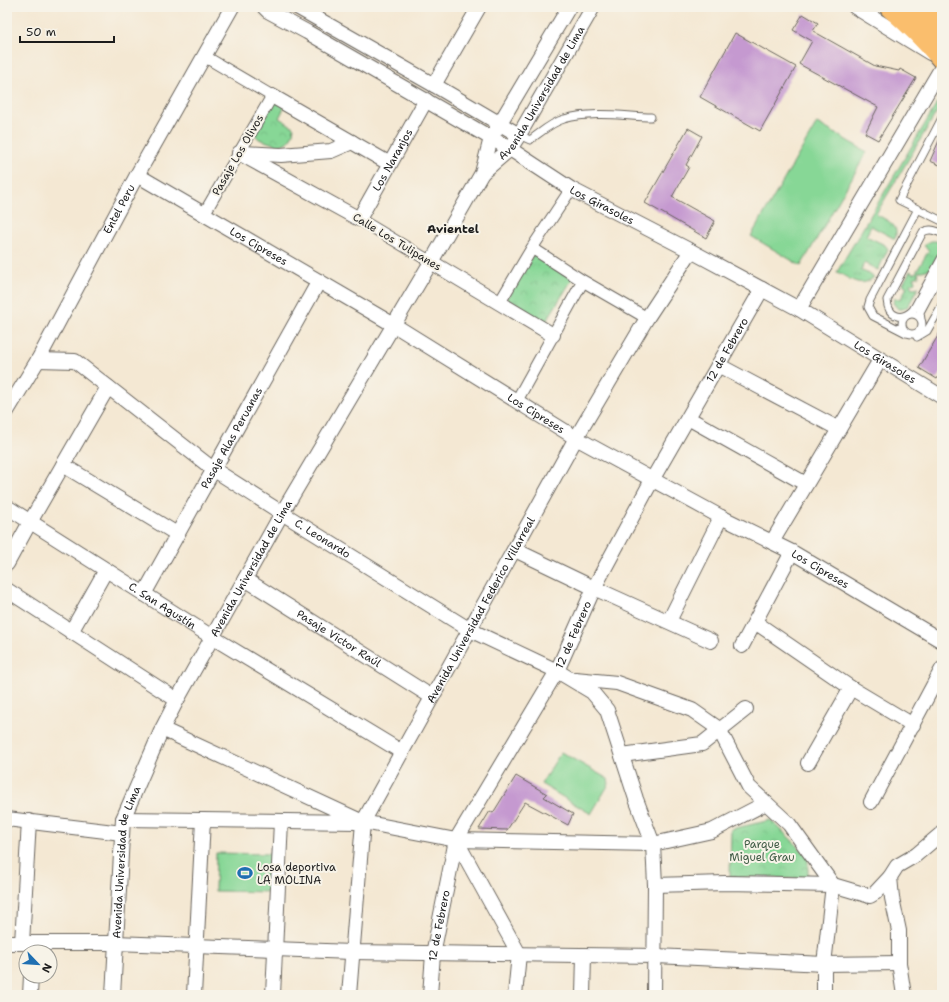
<svg xmlns="http://www.w3.org/2000/svg" width="949" height="1002" viewBox="0 0 949 1002" font-family="'Shantell Sans',sans-serif">
	<defs>
		<pattern id="grass-tufts" width="24" height="20" patternUnits="userSpaceOnUse"><rect width="24" height="20" fill="#87d796"/><path d="M3 7l-1-3M5 7V3M7 7l1-3M15 17l-1-3M17 17v-4M19 17l1-3" fill="none" stroke="#74b881"/></pattern>
		<pattern id="park-crowns" width="20" height="18" patternUnits="userSpaceOnUse"><rect width="20" height="18" fill="#87d796"/><path d="M2 6a3 3 0 1 1 6 0M12 15a3 3 0 1 1 6 0" fill="none" stroke="#74b881"/></pattern>
	</defs>
	<rect width="100%" height="100%" fill="#f7f3e8"/>
	<filter id="ink" filterUnits="userSpaceOnUse"><feTurbulence type="fractalNoise" baseFrequency=".025" numOctaves="2"/><feDisplacementMap in="SourceGraphic" scale="8" xChannelSelector="R" yChannelSelector="G"/><feConvolveMatrix kernelMatrix="1 2 1 2 8 2 1 2 1" color-interpolation-filters="sRGB"/></filter>
	<filter id="wash" filterUnits="userSpaceOnUse"><feTurbulence type="fractalNoise" baseFrequency=".012" numOctaves="4" result="noise"/><feDisplacementMap in="SourceGraphic" scale="16" xChannelSelector="R" yChannelSelector="G"/><feGaussianBlur stdDeviation="0.9" result="paint"/><feColorMatrix in="noise" values="0 0 0 0 0 0 0 0 0 0 0 0 0 0 0 0 0 1.4 0 .05"/><feComposite in="paint" operator="in"/></filter>
	<g filter="url(#wash)">
		<rect width="100%" height="100%" fill="#f4e8d3"/>
		<path fill="url(#grass-tufts)" stroke="#527a59" d="M942 95V103L876 214C887 221 900 224 895 239L871 226 866 236 885 245 888 249 878 270 864 263 861 270 874 277C861 289 851 279 837 272Z
			M932 241H936L939 243 940 251 930 269 918 272 919 276 914 278 915 282 910 284 912 288 919 287 908 306 903 309H898L893 303 895 298 900 300 907 287 903 284 910 271 915 274 929 250 924 246 928 242Z"/>
		<path fill="url(#park-crowns)" stroke="#527a59" d="M273 98 285 106 279 118 292 126 294 128C292 139 289 142 279 146L259 139 253 133Z
			M534 253 573 278 545 323 506 299Z
			M771 820 808 856V879L730 877 731 829Z"/>
		<path fill="#87d796" stroke="#527a59" d="M817 123 867 152 801 266 751 236Z
			M561 752 608 779 609 784 591 814 541 784Z
			M216 853 274 854V892L215 891Z"/>
		<g id="blocks">
			<path fill="#c599d0" d="M803 14 818 23 813 31 875 66 899 71 900 69 916 78 878 140 865 133 878 107 799 64 812 41 793 30Z
				M735 33 796 67 760 131 700 97Z
				M688 128 702 136 686 165 689 167 672 197 715 221 706 238 645 203Z
				M942 134V166L930 161Z
				M942 329V371L937 379 919 368Z
				M516 776 547 794 544 797 573 814 568 825 525 802 507 830 479 829 490 811 493 813Z"/>
		</g>
	</g>
	<g filter="url(#ink)">
		<use href="#blocks" fill-opacity="0" stroke="#68635c" stroke-width="1"/>
		<g fill="none" stroke-linecap="round" stroke-linejoin="round">
			<g stroke="#68635c" stroke-width="9">
				<path id="service" d="M942 118 899 200 942 221
					M519 135 530 140C540 133 552 122 564 119 592 111 623 116 651 117
					M942 233C935 231 930 228 923 232L887 300C888 316 901 322 913 310L942 257
					M902 324a10 10 0 1 1 20 0a10 10 0 1 1-20 0Z
					M921 320 920 312 942 271
					M906 333 873 316 868 307 870 300 918 209
					M917 337 927 331 942 305"/>
			</g>
			<g stroke="#68635c" stroke-width="13">
				<path id="pedestrian" d="M204 56 272 96 204 214
					M359 219 431 262
					M532 248 583 281 647 318
					M500 302 532 248 571 189
					M516 402 583 281"/>
			</g>
			<g stroke="#68635c" stroke-width="16">
				<g id="minor">
					<path id="s1" d="M264 7 268 11 307 32 510 149 571 189 691 251 799 309 942 397"/>
					<path d="M297 7 434 85 519 135"/>
					<path d="M855 7 930 53"/>
					<path d="M434 85 479 7"/>
					<path d="M272 96 390 164"/>
					<path id="s2" d="M239 153 359 219 426 100"/>
					<path d="M243 153 281 155 331 151 352 142"/>
					<path id="s3" d="M482 173 510 149 519 135 593 7"/>
					<path id="s4" d="M137 175 394 325 576 438 721 517 792 552 942 641"/>
					<path d="M431 262 553 335"/>
					<path d="M799 309 942 67"/>
					<path id="s5" d="M38 360 75 361 213 469 282 513 470 630 557 671 592 692 607 710 636 799 653 844 655 885 654 995"/>
					<path d="M718 365 839 429"/>
					<path id="s6" d="M7 411 38 360 137 175 232 7"/>
					<path d="M688 418 806 484"/>
					<path d="M63 465 177 534"/>
					<path id="s7" d="M7 507 212 637 402 752"/>
					<path d="M772 542 880 360"/>
					<path d="M515 550 594 588 711 641"/>
					<path d="M7 564 30 522 108 387"/>
					<path id="s8" d="M245 579 432 697"/>
					<path d="M7 590 177 700"/>
					<path id="s9" d="M144 594 319 281"/>
					<path d="M669 621 721 517"/>
					<path d="M755 622 851 688 913 725"/>
					<path d="M71 632 106 570"/>
					<path d="M742 646 792 552"/>
					<path d="M575 679 617 683 692 710 719 729 749 787 789 824 833 885 824 964V995"/>
					<path d="M162 729 363 822 456 840 653 844 712 831 766 803"/>
					<path d="M622 755 702 744 746 709"/>
					<path d="M808 763 851 688"/>
					<path d="M871 802 942 669"/>
					<path d="M7 819 122 833"/>
					<path d="M123 819 357 822"/>
					<path d="M456 840 519 954 515 995"/>
					<path d="M655 885 725 883 833 885 870 896 875 893 890 877"/>
					<path d="M7 943H115L351 952 656 956 824 964 899 963"/>
					<path d="M22 943 29 821"/>
					<path d="M30 995 31 976"/>
					<path id="s10" d="M113 995 123 819 162 729 177 700 282 513 431 262 482 173 491 138 569 7"/>
					<path d="M194 995 203 820"/>
					<path d="M273 995 281 821"/>
					<path id="s11" d="M349 995 363 822 576 438 647 318 691 251"/>
					<path id="s12" d="M430 995 433 954 456 840 557 671 594 588 652 480 762 289"/>
					<path d="M583 995 584 955"/>
					<path d="M904 995 899 963V931L892 898 890 877 897 866 916 855 942 833"/>
				</g>
			</g>
			<g stroke="#68635c" stroke-width="24">
				<path id="primary" d="M891 7C910 23 926 39 942 58
					M940 7 942 8
					M907 10 942 30"/>
			</g>
			<use href="#service" stroke="#fff" stroke-width="7"/>
			<use href="#pedestrian" stroke="#fff" stroke-width="11"/>
			<use href="#minor" stroke="#fff" stroke-width="14"/>
			<use href="#primary" stroke="#fabe6d" stroke-width="22"/>
		</g>
	</g>
	<defs>
		<g id="stadium-bare" transform="scale(1.2)"><path d="M0-5a6.5 5 0 1 0 0 10a6.5 5 0 1 0 0-10ZM-3.5-1.8h7v3.6h-7Z" fill="#1f6fb2" stroke="#f7f3e8" stroke-width="2.5" paint-order="stroke"/></g>
	</defs>
	<g fill-rule="evenodd">
		<use href="#stadium-bare" x="245" y="873"/>
	</g>
	<g text-anchor="middle" dominant-baseline="central" stroke-width="4" stroke-linejoin="round" paint-order="stroke">
		<g font-size="11" fill="#1c1c1c" stroke="#f7f3e8">
			<text stroke="none"><textPath href="#s3" startOffset="101">Avenida Universidad de Lima</textPath></text>
			<text transform="translate(238 155) rotate(-60)">Pasaje Los Olivos</text>
			<text stroke="none"><textPath href="#s2" startOffset="205">Los Naranjos</textPath></text>
			<text stroke="none"><textPath href="#s1" startOffset="392">Los Girasoles</textPath></text>
			<text stroke="none"><textPath href="#s6" startOffset="231">Entel Peru</textPath></text>
			<text transform="translate(397 242) rotate(31)">Calle Los Tulipanes</text>
			<text stroke="none"><textPath href="#s4" startOffset="141">Los Cipreses</textPath></text>
			<text stroke="none"><textPath href="#s12" startOffset="718">12 de Febrero</textPath></text>
			<text stroke="none"><textPath href="#s1" startOffset="716">Los Girasoles</textPath></text>
			<text stroke="none"><textPath href="#s4" startOffset="465">Los Cipreses</textPath></text>
			<text stroke="none"><textPath href="#s9" startOffset="179">Pasaje Alas Peruanas</textPath></text>
			<text stroke="none"><textPath href="#s5" startOffset="342">C. Leonardo</textPath></text>
			<text stroke="none"><textPath href="#s10" startOffset="458">Avenida Universidad de Lima</textPath></text>
			<text stroke="none"><textPath href="#s4" startOffset="789">Los Cipreses</textPath></text>
			<text stroke="none"><textPath href="#s7" startOffset="184">C. San Agustín</textPath></text>
			<text stroke="none"><textPath href="#s11" startOffset="416">Avenida Universidad Federico Villarreal</textPath></text>
			<text stroke="none"><textPath href="#s12" startOffset="394">12 de Febrero</textPath></text>
			<text stroke="none"><textPath href="#s8" startOffset="111">Pasaje Victor Raúl</textPath></text>
			<text stroke="none"><textPath href="#s10" startOffset="134">Avenida Universidad de Lima</textPath></text>
			<text stroke="none"><textPath href="#s12" startOffset="70">12 de Febrero</textPath></text>
		</g>
		<g font-size="11" fill="#415d47" stroke="#f7f3e8">
			<text x="762" y="844">Parque<tspan x="762" dy="13">Miguel Grau</tspan></text>
		</g>
		<g font-size="11" fill="#1c1c1c" stroke="#f7f3e8" text-anchor="start">
			<text x="257" y="867">Losa deportiva<tspan x="257" dy="13">LA MOLINA</tspan></text>
		</g>
		<g font-size="12" font-weight="bold" fill="#1c1c1c" stroke="#f7f3e8">
			<text x="453" y="229">Avientel</text>
		</g>
	</g>
	<rect width="949" height="1002" fill="none" stroke="#f7f3e8" stroke-width="24"/>
	<g transform="translate(38 964) rotate(115)"><circle r="19" fill="#f7f3e8" stroke="#9f9d96"/>
	<path d="M0-3L7 15L0 10L-7 15Z" fill="#1f6fb2"/>
	<text y="-6" font-size="11" font-weight="bold" text-anchor="middle" fill="#1c1c1c">N</text>
	</g>
	<path d="M20 36v6h94v-6" fill="none" stroke="#1c1c1c" stroke-width="2"/>
	<text x="26" y="36" font-size="12" fill="#1c1c1c" stroke="#f7f3e8" stroke-width="3" paint-order="stroke">50 m</text>
</svg>
